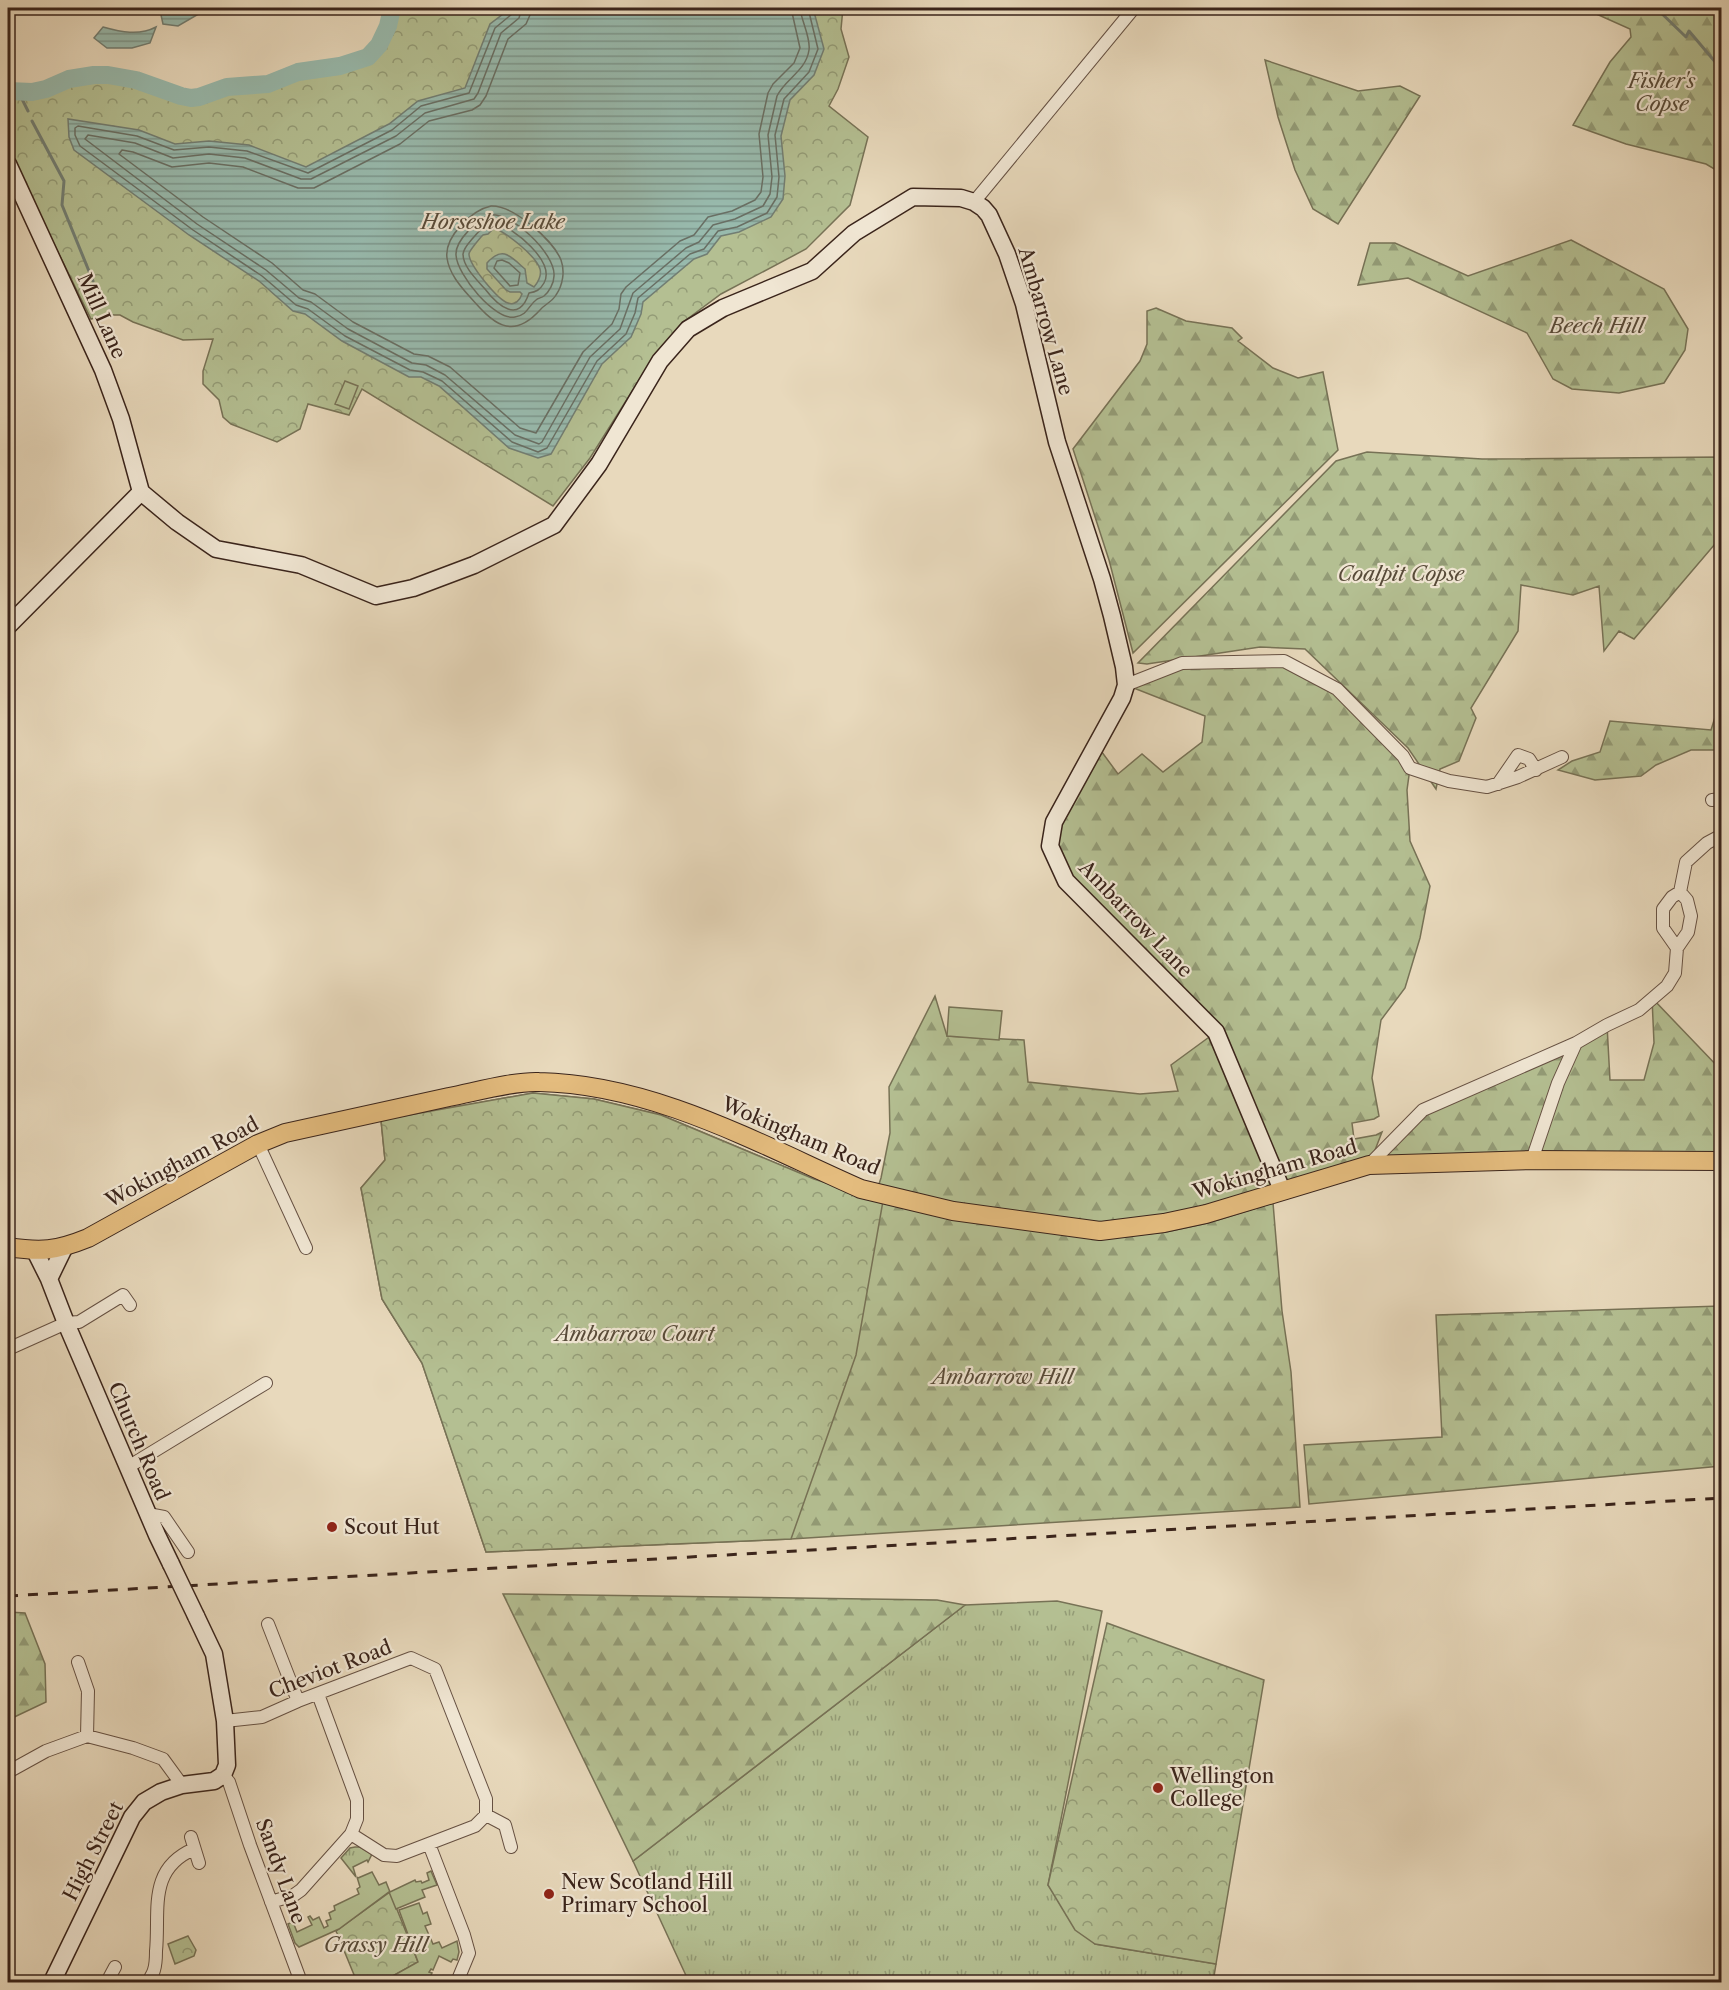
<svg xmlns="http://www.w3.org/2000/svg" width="1729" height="1990" viewBox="0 0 1729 1990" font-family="'Libre Caslon Text',serif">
	<defs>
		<pattern id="grass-tufts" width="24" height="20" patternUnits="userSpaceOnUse" patternTransform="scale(1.5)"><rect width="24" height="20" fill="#b4bf92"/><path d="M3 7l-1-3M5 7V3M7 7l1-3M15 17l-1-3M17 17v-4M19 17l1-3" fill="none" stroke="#939b76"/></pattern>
		<pattern id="forest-firs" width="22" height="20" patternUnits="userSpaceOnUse" patternTransform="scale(1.5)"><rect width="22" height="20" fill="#b4bf92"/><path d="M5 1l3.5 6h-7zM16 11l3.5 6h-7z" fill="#939b76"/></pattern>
		<pattern id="park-crowns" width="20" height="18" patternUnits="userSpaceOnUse" patternTransform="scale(1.5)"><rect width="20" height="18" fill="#b4bf92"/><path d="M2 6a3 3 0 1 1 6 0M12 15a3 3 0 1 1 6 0" fill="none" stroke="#939b76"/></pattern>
		<pattern id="water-rules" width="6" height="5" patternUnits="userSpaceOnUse" patternTransform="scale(1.5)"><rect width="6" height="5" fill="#98baad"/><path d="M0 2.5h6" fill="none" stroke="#7d978c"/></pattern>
	</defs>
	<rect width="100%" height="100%" fill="#e8d9bc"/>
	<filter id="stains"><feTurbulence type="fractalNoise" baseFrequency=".00333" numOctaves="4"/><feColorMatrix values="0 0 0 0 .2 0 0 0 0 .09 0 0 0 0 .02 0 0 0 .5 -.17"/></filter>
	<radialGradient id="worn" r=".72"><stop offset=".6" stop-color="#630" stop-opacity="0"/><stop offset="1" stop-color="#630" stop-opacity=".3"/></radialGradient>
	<path fill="url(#grass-tufts)" stroke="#777256" stroke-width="1.5" d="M1057 1601 1102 1611 1048 1885 1095 1944 1216 1964 1213 1982H689L633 1861 965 1605Z
		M355 1847H360L372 1854 368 1862 367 1860 353 1867 356 1877 341 1858 350 1848Z"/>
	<path fill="url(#forest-firs)" stroke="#777256" stroke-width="1.5" d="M1583 8H1721V173L1706 164 1626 144 1573 125 1610 62 1631 37 1630 29Z
		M1265 60 1358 91 1400 86 1420 96 1338 224 1313 209 1295 170 1278 117Z
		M1571 240 1664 289 1688 329 1685 350 1664 383 1619 393 1572 389 1553 379 1527 333 1408 278 1358 285 1370 243H1395L1468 276Z
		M1156 308 1186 321 1232 328 1242 338 1238 341 1273 368 1298 378 1323 372 1338 450 1133 653 1109 560 1073 449 1140 361 1147 344V311Z
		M1367 452 1482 459 1721 457V537L1634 639 1619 631 1604 651 1599 586 1573 595 1521 585 1518 631 1471 708 1476 718 1459 761 1440 769 1436 789 1408 748 1305 649 1260 647 1147 664 1138 663 1336 461Z
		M1284 661 1337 689 1410 768 1407 790 1410 841 1430 886 1420 938 1405 988 1381 1020 1372 1078 1379 1116 1374 1119 1352 1123 1354 1139 1376 1135 1382 1132 1370 1163 1423 1110 1607 1025 1610 1080H1644L1654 1043 1652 998 1721 1070V1161L1369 1165 1282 1190 1100 1231 876 1193 881 1178 890 1133 889 1087 935 996 947 1036 1024 1040 1028 1082 1140 1094 1178 1091 1171 1065 1216 1032 1066 881 1050 846 1096 744 1118 774 1142 754 1163 772 1202 742 1205 716 1126 685 1182 663Z
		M1721 698V750H1691L1656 765 1641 776 1595 780 1558 770 1572 761 1600 752 1610 721 1711 730Z
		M533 1093 594 1099 661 1115 814 1179 876 1202 1100 1239 1166 1232 1208 1223 1273 1203 1282 1311 1291 1372 1300 1507 791 1539 486 1552 422 1363 382 1299 361 1188 385 1160 381 1120Z
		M1721 1306V1466L1309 1504 1304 1445 1442 1437 1436 1315Z
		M503 1594 937 1600 965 1605 633 1861Z
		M8 1612 25 1613 45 1664 46 1702 8 1720Z"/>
	<path fill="url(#park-crowns)" stroke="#777256" stroke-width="1.5" d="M390 8H843L841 29 849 57 838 89 829 106 868 137 850 205 806 249 721 294 682 323 653 358 590 458 553 506 362 389 349 415 308 404 300 429 277 442 231 424 223 417 219 400 203 384V371L213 339 183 340 133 322 120 315H106L91 319 8 151V89H32L69 77 94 72 126 75 150 81 181 94 190 95 227 84 267 82 297 69 340 64 367 55 377 44 387 26Z
		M533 1093 594 1099 661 1115 814 1179 883 1201 856 1355 791 1539 486 1552 422 1363 382 1299 361 1188 385 1160 381 1120Z
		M1107 1623 1264 1680 1216 1964 1095 1944 1075 1930 1048 1885Z
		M390 1892 418 1962 382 1982H357L336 1931Z
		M188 1936 196 1950 194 1956 175 1964 168 1944Z"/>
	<path fill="#b4bf92" stroke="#777256" stroke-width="1.5" d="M345 381 358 386 349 409 335 404Z
		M949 1007 1002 1011 999 1040 947 1036Z
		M431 1871 437 1885 422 1890 425 1897 396 1909 389 1892 339 1929 299 1947 295 1943 288 1924 293 1922 297 1932 312 1925 308 1917 310 1916 313 1920 319 1917 324 1928 328 1926 326 1921 331 1919 329 1913 335 1910 334 1906 359 1894 357 1889 360 1887 357 1877 358 1878 372 1872 379 1885 386 1882 390 1892 415 1880 416 1882 421 1881 422 1883 429 1880 427 1873Z
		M419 1903 423 1914 427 1912 431 1924 425 1926 433 1944 439 1942 442 1948 457 1941 459 1952 457 1960 453 1959 451 1962 439 1956 433 1970 431 1969 429 1972 432 1973 428 1982H422L420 1980 416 1982H382L418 1962 399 1910Z"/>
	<path fill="url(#water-rules)" stroke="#727e73" stroke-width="1.5" fill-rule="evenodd" d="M168 8H209L178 26 163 24 161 15Z
		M511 8H813L824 49 814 75 790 100 781 136 785 176 783 199 771 217 739 232 721 236 707 254 694 259 643 302 641 314 631 337 602 364 551 454 538 458 509 448 439 386 421 377H409L342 341 305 314 293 311 259 281 189 235 74 150 69 137 68 119 139 130 175 144 209 141 249 145 306 167 389 124 418 101 465 88 490 24ZM494 228C507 233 536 256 540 269 542 276 538 282 534 287L527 283 525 269C511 257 503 245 487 263V269L506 290 510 292H520L522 294C520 300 515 306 508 303 498 300 469 265 469 254 469 251 480 238 483 235L488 234Z
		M103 27C121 32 139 36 156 27L150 43 132 48H107L94 38Z"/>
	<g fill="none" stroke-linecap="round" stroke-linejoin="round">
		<path stroke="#696f64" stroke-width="1.5" d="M514 8 512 14 495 28 469 93 421 106 392 130 308 173 247 151 209 147 174 150 137 136 78 126 75 128V135L80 146 193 230 262 276 296 305 308 309 345 336 410 370 423 372 442 381 512 442 538 452 547 448 597 361 626 334 635 313 638 298 690 254 704 249 718 231 737 227 767 213 777 197 779 177 775 135 784 99 809 72 818 49 808 8
			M522 8 519 18 501 33 478 93 474 99 425 113 396 136 311 179H301L245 158 209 154 173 158 135 143 88 135 85 139 197 224 266 270 299 298 311 302 348 329 412 363 426 365 445 375 515 435 539 444 542 442 590 357 620 329 633 293 686 248 699 242 713 225 735 219 763 206 770 194 772 177 768 135 777 96C785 79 806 71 809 50 811 38 801 20 800 8
			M531 8 530 15 526 24 508 39 486 96 480 105 472 110 429 121 400 144 314 188H298L243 167 209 163 172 167 133 152 122 150 119 154 203 217 272 263 303 290 315 294 353 322 414 354 428 356 450 367 520 428 536 433 583 352 612 324 619 309 621 294 626 287 680 241 694 235 708 217 732 211 755 200 761 192 763 177 759 134 768 93 773 84 794 63 800 48 791 8
			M491 206C513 205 553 240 561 260 565 271 563 285 556 295 552 302 545 304 540 310 511 342 492 322 470 297 460 286 449 273 447 258 444 237 472 210 491 206Z
			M489 215C511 211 556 254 554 276 554 283 549 292 544 296 541 298 538 298 536 300 528 306 528 315 515 317 495 321 457 275 456 255 455 240 477 221 489 215Z
			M495 222C513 228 556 261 544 283 540 290 536 292 529 293 519 324 498 306 485 289 477 280 463 267 463 254 464 247 469 243 473 238 479 231 485 224 495 222Z
			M502 260 509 263 520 273 518 285 510 286 494 268 497 261Z"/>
		<path stroke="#727e73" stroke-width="3" d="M1656 8 1686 37 1689 31 1722 70
			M18 91 28 111
			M32 121 64 181 62 205 93 281"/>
		<path stroke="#98baad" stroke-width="18" d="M8 91 32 92 46 89 69 79 94 75H108L136 80 181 96 191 98 199 97 227 87 268 84 298 72 340 66 368 57 379 45 388 26 392 8"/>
		<g stroke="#665143" stroke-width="14">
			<path id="street" d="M974 202 1134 8
				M1126 685 1182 663 1284 661 1337 689 1403 756 1410 768 1449 781 1487 787 1518 777 1562 757
				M1498 784 1518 755 1529 759 1536 770
				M1712 800 1722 799
				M1680 892 1686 862 1707 843 1722 835
				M258 1144 306 1248
				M1532 1160 1558 1083 1576 1043 1607 1025 1639 1010 1667 986 1675 973 1677 948 1688 932 1691 916 1687 900 1680 892 1672 897 1663 909V928L1677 948
				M1369 1165 1423 1110 1576 1043
				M8 1349 66 1323 79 1322 123 1295 130 1305
				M128 1467 266 1383
				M148 1514 164 1517 188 1552
				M268 1624 298 1701
				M78 1662 88 1691 87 1736
				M225 1721 262 1717 298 1701 411 1658 435 1669 486 1799V1815L475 1826 397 1856 384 1855 351 1834
				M8 1772 46 1751 87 1736 133 1748 163 1759 182 1785
				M223 1775 229 1782 250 1845 301 1982
				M486 1815 505 1825 511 1847
				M191 1837 199 1863
				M429 1844 464 1935 469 1953 457 1982
				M271 1902 294 1895 301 1890 351 1834 357 1819V1800L318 1694
				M107 1982 115 1967
				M148 1982C150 1978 153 1974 154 1970 156 1964 156 1957 156 1951 160 1911 147 1869 194 1849"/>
		</g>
		<g stroke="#3a241b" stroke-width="19">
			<path id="secondary" d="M8 164 103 370 121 419 141 492
				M141 492 177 522 216 549 301 565 376 596 413 588 474 565 554 525 599 464 660 361 688 329 723 308 812 271 854 233 913 197 961 198 974 202 983 208 989 215 1007 254 1024 304 1057 442 1102 579 1112 616 1124 667 1126 685 1122 698 1054 822 1050 846 1066 881 1216 1032 1282 1190
				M8 626 141 492
				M35 1251 49 1279 66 1323 157 1535 171 1564
				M49 1279 64 1248
				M52 1982 132 1817 144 1802 161 1792 182 1785 214 1781 223 1775 227 1765 225 1721 214 1654 196 1616"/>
		</g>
		<g stroke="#3a241b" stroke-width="20">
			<path id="primary" d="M8 1247C41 1252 56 1251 88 1238L258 1144 285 1133C339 1121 394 1109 449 1097 475 1092 514 1081 539 1082 653 1084 759 1144 861 1189L953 1211 1100 1231 1164 1223 1206 1214 1369 1165 1532 1160 1722 1161"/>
		</g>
		<use href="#street" stroke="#f0e6d3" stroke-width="12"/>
		<use href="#secondary" stroke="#f0e6d3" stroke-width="16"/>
		<use href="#primary" stroke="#e4bc7e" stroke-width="18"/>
		<path stroke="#3a241b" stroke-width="3" stroke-dasharray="10 10" stroke-linecap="butt" d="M8 1596 1722 1498"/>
		<g stroke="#3a241b" stroke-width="19" stroke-linecap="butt">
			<path id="secondary-bridge" d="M171 1564 196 1616"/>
		</g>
		<use href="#secondary-bridge" stroke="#f0e6d3" stroke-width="16"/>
	</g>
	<g fill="#8f2418" stroke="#f0e6d3" stroke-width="2">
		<circle cx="332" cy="1527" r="6"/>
		<circle cx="1158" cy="1788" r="6"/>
		<circle cx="549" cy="1894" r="6"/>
	</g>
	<g text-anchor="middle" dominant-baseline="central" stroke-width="4.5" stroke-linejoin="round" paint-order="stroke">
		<g font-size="20" font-style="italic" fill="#584b39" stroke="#f0e6d3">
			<text x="1662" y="81">Fisher's<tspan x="1662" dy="23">Copse</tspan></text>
			<text x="493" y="222">Horseshoe Lake</text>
			<text x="1597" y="326">Beech Hill</text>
			<text x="1401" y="574">Coalpit Copse</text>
			<text x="635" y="1334">Ambarrow Court</text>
			<text x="1003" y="1377">Ambarrow Hill</text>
			<text x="376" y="1945">Grassy Hill</text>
		</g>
		<g font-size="20" fill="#3a241b" stroke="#f0e6d3">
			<text transform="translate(102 316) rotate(66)">Mill Lane</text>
			<text transform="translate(1046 321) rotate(74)">Ambarrow Lane</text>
			<text transform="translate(1136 919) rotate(46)">Ambarrow Lane</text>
			<text transform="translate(801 1136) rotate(23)">Wokingham Road</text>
			<text transform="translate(182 1162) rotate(-28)">Wokingham Road</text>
			<text transform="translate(1275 1169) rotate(-16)">Wokingham Road</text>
			<text transform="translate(139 1441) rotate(67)">Church Road</text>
			<text transform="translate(330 1669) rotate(-21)">Cheviot Road</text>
			<text transform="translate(93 1851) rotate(-63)">High Street</text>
			<text transform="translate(281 1871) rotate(70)">Sandy Lane</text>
		</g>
		<g font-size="20" fill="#3a241b" stroke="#f0e6d3" text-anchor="start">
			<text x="344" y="1527">Scout Hut</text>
			<text x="1170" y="1776">Wellington<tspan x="1170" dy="23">College</tspan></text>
			<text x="561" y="1882">New Scotland Hill<tspan x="561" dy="23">Primary School</tspan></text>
		</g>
	</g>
	<rect width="1729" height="1990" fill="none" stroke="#e8d9bc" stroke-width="30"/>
	<rect x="9" y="9" width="1711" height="1972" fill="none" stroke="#3a241b" stroke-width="3"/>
	<rect x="15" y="15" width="1699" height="1960" fill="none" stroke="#3a241b" stroke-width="1.5"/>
	<rect width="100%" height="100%" filter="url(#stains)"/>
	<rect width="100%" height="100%" fill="url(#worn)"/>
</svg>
